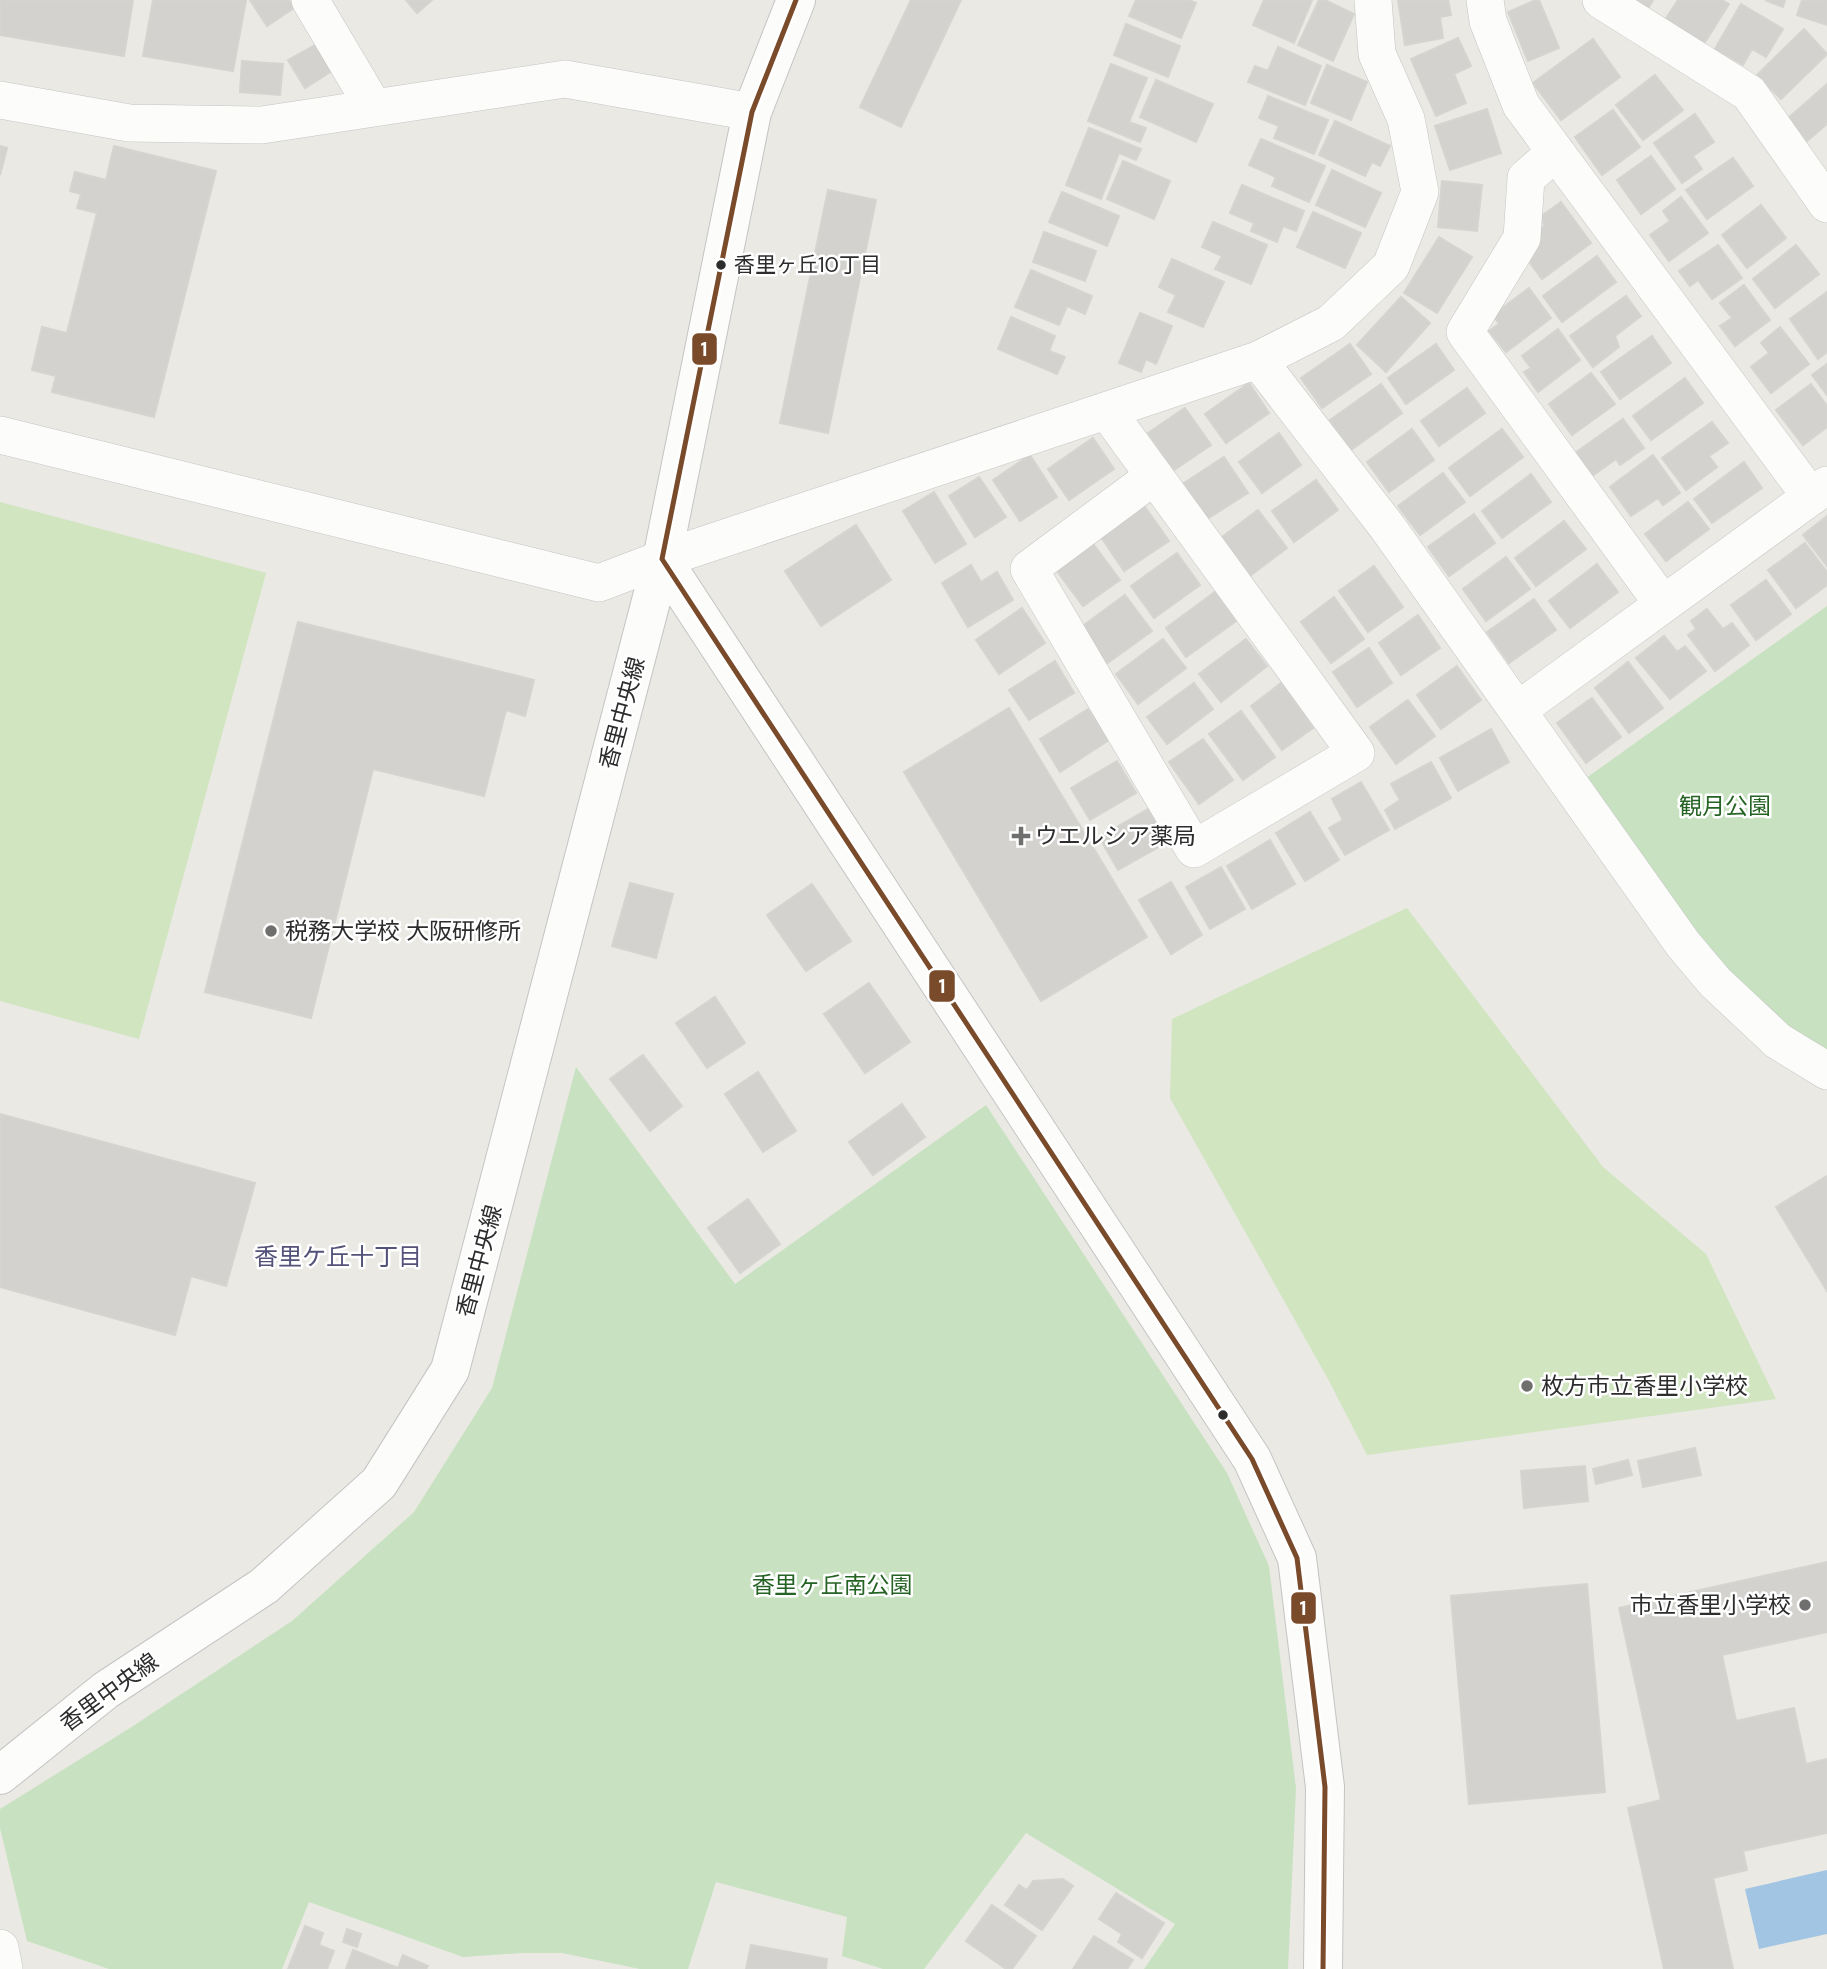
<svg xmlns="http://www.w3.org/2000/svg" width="1827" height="1969" viewBox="0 0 1827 1969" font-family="'DM Sans','Noto Sans JP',sans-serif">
	<rect width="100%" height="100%" fill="#eae9e4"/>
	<path fill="#c8e2c1" d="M1827 606V1057L1724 973 1582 781Z
		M576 1067 735 1284 986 1105 1227 1473 1269 1566 1296 1788 1288 1969H1144L1175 1924 1026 1833 924 1969H883L842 1956 847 1917 716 1882 688 1969H640L562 1953H523L463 1957 309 1902 282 1969H109L27 1941 0 1828V1809L130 1728 292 1621 414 1512 492 1388Z"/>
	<path fill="#d0e5c0" d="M0 502 266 573 139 1039 0 1001Z
		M1407 908 1603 1167 1706 1254 1776 1399 1367 1455 1328 1379 1170 1098 1172 1019Z"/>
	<path fill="#a1c5e2" d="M1827 1870V1934L1759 1949 1745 1889Z"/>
	<path fill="#d3d2ce" stroke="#d5d4d0" stroke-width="2" d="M0 0H133L124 56 0 35Z
		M153 0H246L233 71 143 56Z
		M250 0H289L294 8 267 26Z
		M406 0H432L417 13Z
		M911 0H961L901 127 860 107Z
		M1136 0H1189L1196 3 1181 38 1129 16Z
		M1264 0H1312L1294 43 1253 25Z
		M1319 0H1325L1354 14 1333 61 1298 45Z
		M1398 0H1448L1451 15 1440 17 1443 38 1405 45Z
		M1536 0H1539L1559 48 1528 61 1508 12Z
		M1626 0H1653L1646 12Z
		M1678 0H1722L1729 4 1702 47 1663 23Z
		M1765 0H1785L1783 7Z
		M1802 0H1827V25L1797 15Z
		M1741 4 1783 29 1766 57 1752 49 1743 65 1715 49Z
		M1126 24 1180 46 1168 77 1114 55Z
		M1804 29 1827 54 1781 99 1757 75Z
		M1458 38 1471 66 1454 74 1466 103 1436 116 1411 59Z
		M1593 39 1620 77 1561 120 1533 83Z
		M315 45 332 71 305 88 288 60Z
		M1278 47 1321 66 1305 105 1248 82 1255 66 1268 71Z
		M242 61 283 64 280 95 240 92Z
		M1111 64 1147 78 1129 122 1146 128 1140 142 1088 121Z
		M1327 65 1367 82 1351 120 1311 103Z
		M1655 75 1683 110 1643 140 1616 105Z
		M1156 80 1213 104 1196 142 1140 117Z
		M1827 84V124L1807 141 1787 119Z
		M1268 96 1328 120 1314 154 1274 138 1279 126 1259 118Z
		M1487 109 1501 153 1450 170 1435 126Z
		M1613 110 1640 147 1602 175 1575 137Z
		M1695 114 1714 142 1693 156 1702 169 1682 183 1654 143Z
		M1335 121 1390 146 1380 166 1372 162 1365 176 1319 155Z
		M1089 128 1141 149 1136 160 1119 153 1101 199 1066 185Z
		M1261 139 1325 166 1309 202 1272 186 1276 177 1249 165Z
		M0 146 7 148 0 175Z
		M114 146 216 171 154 417 52 392 56 376 32 370 42 327 67 333 97 213 77 208 81 194 70 191 75 172 106 180Z
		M1651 156 1675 189 1641 214 1617 180Z
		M1733 158 1753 186 1707 219 1686 190Z
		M1123 161 1170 181 1154 219 1107 199Z
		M1332 170 1381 193 1365 227 1316 205Z
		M1442 181 1482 185 1477 231 1438 227Z
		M1242 185 1304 211 1296 231 1283 226 1277 242 1251 231 1254 223 1230 213Z
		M828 190 876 200 828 433 780 423Z
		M1062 192 1119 216 1107 246 1049 222Z
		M1681 197 1708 233 1669 261 1650 235 1670 221 1663 211Z
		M1561 202 1591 243 1542 279 1528 260 1535 255 1530 248 1541 240 1536 232 1545 225 1539 218Z
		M1761 205 1786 238 1747 268 1722 235Z
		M1313 212 1361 233 1345 268 1297 247Z
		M1213 222 1267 245 1251 284 1215 269 1222 256 1202 247Z
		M1044 232 1096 251 1085 281 1033 262Z
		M1439 237 1472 257 1437 313 1404 293Z
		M1718 245 1742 278 1712 299 1698 280 1690 286 1679 271Z
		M1796 245 1819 274 1775 308 1753 279Z
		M1597 256 1616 282 1562 322 1543 296Z
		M1172 259 1224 282 1203 327 1168 312 1176 295 1159 287Z
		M1031 270 1092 296 1085 314 1067 306 1059 325 1015 307Z
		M1744 285 1770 320 1735 346 1720 326 1732 318 1720 303Z
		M1529 288 1551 318 1506 352 1489 331 1499 324 1493 315Z
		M1827 292V352L1818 359 1790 319Z
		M1626 296 1641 316 1615 336 1619 347 1593 367 1570 336Z
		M1401 297 1430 323 1386 372 1357 345Z
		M1140 313 1172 326 1156 364 1146 359 1141 372 1119 363Z
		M1011 317 1055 336 1049 351 1065 357 1057 374 998 349Z
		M1780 327 1809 364 1771 393 1751 367 1769 353 1761 343Z
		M1558 329 1580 360 1538 392 1524 372 1531 368 1522 356Z
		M1652 336 1671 363 1620 399 1601 372Z
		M1350 344 1371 374 1322 408 1301 378Z
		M1436 344 1454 370 1406 404 1388 378Z
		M1827 364V395L1812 375Z
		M1591 373 1615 404 1572 435 1549 404Z
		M1685 378 1703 403 1651 440 1633 416Z
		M1249 383 1269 413 1226 443 1205 414Z
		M1381 384 1402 413 1351 450 1330 420Z
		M1811 384 1827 406V427L1803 445 1776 410Z
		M1467 388 1485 413 1439 446 1421 421Z
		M1185 408 1211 445 1174 470 1148 433Z
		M1623 419 1644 448 1620 465 1616 459 1592 476 1575 453Z
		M1712 422 1728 443 1709 456 1717 467 1686 490 1662 458Z
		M1412 429 1434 460 1389 492 1367 462Z
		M1502 429 1523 457 1470 496 1449 468Z
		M1279 433 1301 465 1262 493 1239 462Z
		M1093 438 1114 469 1069 500 1048 469Z
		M1030 455 1057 497 1020 521 993 480Z
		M1653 455 1680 493 1663 505 1658 498 1631 516 1610 487Z
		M1224 457 1248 493 1207 519 1184 483Z
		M1744 462 1762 488 1712 523 1694 499Z
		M1443 473 1465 502 1420 535 1398 506Z
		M1531 474 1551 502 1502 538 1482 511Z
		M979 477 1006 517 975 537 949 496Z
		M1316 480 1338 510 1294 542 1272 511Z
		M934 492 966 544 935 563 903 511Z
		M1688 502 1709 529 1666 561 1645 534Z
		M1145 507 1169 541 1124 571 1101 537Z
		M1258 510 1287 548 1251 575 1222 537Z
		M1474 514 1495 543 1449 576 1428 547Z
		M1827 516V566L1803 535Z
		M1564 521 1586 549 1536 586 1515 558Z
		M856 525 891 580 821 626 785 571Z
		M1805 543 1827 572V585L1796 608 1768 570Z
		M1094 545 1120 580 1083 606 1057 571Z
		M1177 553 1200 585 1154 618 1131 586Z
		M1506 557 1530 589 1486 621 1463 589Z
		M1597 564 1618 592 1570 628 1549 601Z
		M971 565 981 582 997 572 1013 600 968 627 942 583Z
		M1374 566 1403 607 1368 632 1339 591Z
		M1766 580 1791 614 1756 640 1731 605Z
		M1215 592 1236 621 1186 657 1166 628Z
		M1125 595 1152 631 1106 664 1080 628Z
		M1334 597 1364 639 1331 663 1301 622Z
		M1534 599 1556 630 1509 663 1487 632Z
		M1022 608 1045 643 999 674 976 640Z
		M1707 609 1723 629 1732 623 1749 645 1715 671 1688 635 1696 629 1691 621Z
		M1418 615 1440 648 1401 675 1379 643Z
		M298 622 534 680 525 716 506 710 484 796 373 769 311 1018 205 992Z
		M1664 636 1677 652 1685 646 1706 671 1670 699 1636 658Z
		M1163 639 1186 668 1138 704 1116 674Z
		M1246 639 1267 666 1221 702 1199 674Z
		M1369 648 1392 683 1357 707 1333 672Z
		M1055 661 1074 693 1029 720 1009 690Z
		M1628 662 1663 708 1629 733 1595 688Z
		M1457 666 1481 700 1441 729 1417 695Z
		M1194 683 1213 709 1167 744 1147 717Z
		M1281 683 1313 728 1282 750 1251 706Z
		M1592 698 1621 737 1586 763 1557 723Z
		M1408 700 1435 736 1396 764 1370 727Z
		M1009 708 1147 937 1041 1001 904 772Z
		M1088 709 1109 740 1060 772 1040 739Z
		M1241 711 1275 757 1243 780 1209 734Z
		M1491 729 1509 762 1458 791 1440 758Z
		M1203 739 1233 780 1199 804 1169 762Z
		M1117 761 1136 793 1090 820 1071 788Z
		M1431 762 1451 798 1395 829 1385 810 1400 800 1391 784Z
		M1361 782 1389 830 1345 855 1329 828 1343 820 1332 799Z
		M1148 809 1168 842 1118 870 1099 837Z
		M1310 812 1339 860 1305 881 1276 833Z
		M1270 840 1295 884 1252 909 1227 866Z
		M1221 867 1245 909 1210 929 1186 887Z
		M1171 882 1202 935 1171 954 1139 900Z
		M630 883 673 894 656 958 612 946Z
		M812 884 851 941 806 971 767 915Z
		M869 983 910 1042 865 1073 824 1014Z
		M715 997 745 1043 707 1068 676 1023Z
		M643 1055 682 1106 650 1131 610 1079Z
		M758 1072 796 1131 763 1152 725 1094Z
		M902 1104 925 1137 873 1175 849 1142Z
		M0 1114 255 1183 226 1286 191 1276 175 1335 0 1287Z
		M1827 1176V1291L1776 1207Z
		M748 1199 780 1244 740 1273 708 1228Z
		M1695 1448 1701 1475 1643 1487 1638 1461Z
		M1628 1460 1632 1475 1596 1484 1593 1469Z
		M1585 1466 1588 1501 1524 1508 1521 1471Z
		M1827 1562V1632L1722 1655 1736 1721 1794 1708 1806 1764 1827 1759V1833L1743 1851 1747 1870 1713 1878 1733 1969H1664L1628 1808 1661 1800 1619 1608Z
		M1587 1584 1605 1792 1469 1804 1451 1596Z
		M1063 1879 1073 1886 1042 1930 1005 1905 1019 1885 1027 1890 1033 1881Z
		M1116 1893 1164 1923 1142 1958 1118 1942 1122 1934 1099 1919Z
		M992 1905 1036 1936 1012 1969H1006L966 1941Z
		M305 1926 323 1933 319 1945 334 1951 327 1969H288Z
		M347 1929 361 1934 357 1947 343 1942Z
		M1094 1936 1133 1960 1127 1969H1073Z
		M751 1945 827 1959 826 1969H746Z
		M353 1950 398 1968 403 1955 428 1966 426 1969H346Z"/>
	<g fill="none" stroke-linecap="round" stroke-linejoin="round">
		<g stroke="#c4c4c4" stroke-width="38">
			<path id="street" d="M310 0 374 108
				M1485 0 1488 21 1521 105 1811 497
				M1601 0 1749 93 1827 204
				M0 100 129 123 262 125 565 79 752 112
				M1556 152 1526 178 1522 238 1465 332 1663 604
				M1258 360 1388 528 1683 944 1715 982 1778 1041 1827 1071
				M1107 411C1191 525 1273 639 1356 753L1194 849 1029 569 1154 476
				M0 435 599 583 662 559 1258 360 1331 323 1391 266 1420 192 1406 119 1377 54 1373 0
				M1518 710 1827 485
				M0 1948 4 1969"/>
		</g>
		<g stroke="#c4c4c4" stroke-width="40">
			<path id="secondary" d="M662 559 1252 1459 1297 1558 1325 1787 1323 1969
				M0 1775 106 1690 264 1586 379 1483 450 1370 662 559 752 112 796 0"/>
		</g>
		<use href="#street" stroke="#fcfcfb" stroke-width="37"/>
		<use href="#secondary" stroke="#fcfcfb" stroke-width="38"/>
		<g stroke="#fff" stroke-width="10">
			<path id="bus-1" d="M796 0 752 112 662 559 1252 1459 1297 1558 1325 1787 1323 1969"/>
		</g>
		<use href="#bus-1" stroke="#7a4b2a" stroke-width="5"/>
	</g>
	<g fill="#2d2d2d" stroke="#fff" stroke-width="2.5">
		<circle cx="721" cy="265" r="6"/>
		<circle cx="1223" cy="1415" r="6"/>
	</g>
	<g fill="#6f6f6d" stroke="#fff" stroke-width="2.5">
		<path d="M1017.5 825.5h7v7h7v7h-7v7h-7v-7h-7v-7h7z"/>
		<circle cx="271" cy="931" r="7"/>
		<circle cx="1527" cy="1386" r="7"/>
		<circle cx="1805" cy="1605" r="7"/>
	</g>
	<g text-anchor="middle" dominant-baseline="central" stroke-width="5" stroke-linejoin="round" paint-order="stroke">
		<g font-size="21" fill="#2d2d2d" stroke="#fff" text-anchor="start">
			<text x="734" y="265">香里ヶ丘10丁目</text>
		</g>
		<g font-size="23" fill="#2d2d2d" stroke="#fff">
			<text transform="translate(622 713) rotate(-75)">香里中央線</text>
			<text transform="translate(479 1261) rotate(-75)">香里中央線</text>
			<text transform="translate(109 1692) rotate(-36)">香里中央線</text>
		</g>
		<g font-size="23" fill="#256324" stroke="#fff">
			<text x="1725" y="806">観月公園</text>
			<text x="832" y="1585">香里ヶ丘南公園</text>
		</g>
		<g font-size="23" fill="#2d2d2d" stroke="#fff" text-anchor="start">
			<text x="1035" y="836">ウエルシア薬局</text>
			<text x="285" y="931">税務大学校 大阪研修所</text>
			<text x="1541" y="1386">枚方市立香里小学校</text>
			<text x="1791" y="1605" text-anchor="end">市立香里小学校</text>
		</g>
		<g font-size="24" fill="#535279" stroke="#fff">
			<text x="338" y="1256">香里ケ丘十丁目</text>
		</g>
	</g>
	<g stroke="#fff" stroke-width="2.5">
		<rect x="691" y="332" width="27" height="34" rx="7" fill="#7a4b2a"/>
		<rect x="928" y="969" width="28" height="34" rx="7" fill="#7a4b2a"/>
		<rect x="1290" y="1591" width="27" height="34" rx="7" fill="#7a4b2a"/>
	</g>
	<g font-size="19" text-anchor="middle" font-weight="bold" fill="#fff">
		<text x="704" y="356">1</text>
		<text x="942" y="993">1</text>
		<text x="1303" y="1615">1</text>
	</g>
</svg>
